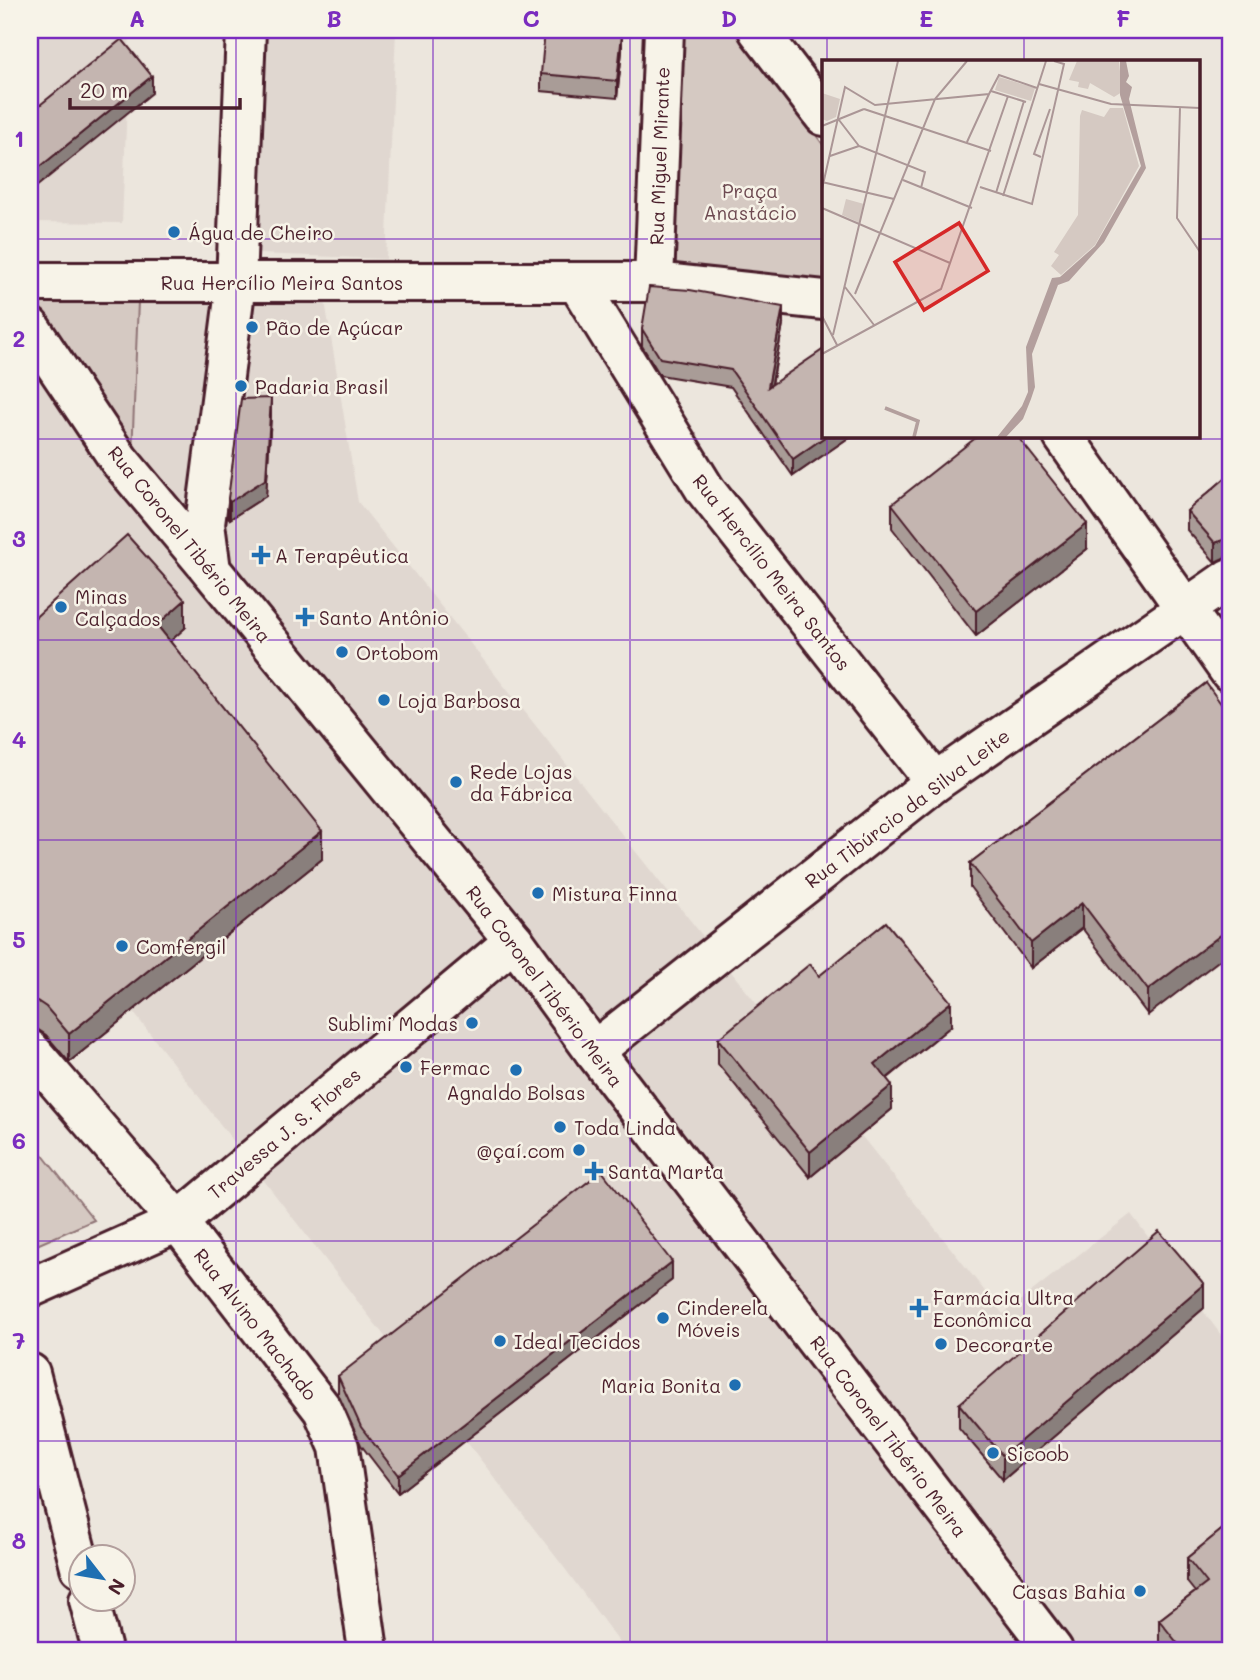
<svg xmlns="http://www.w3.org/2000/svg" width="1260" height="1680" viewBox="0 0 1260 1680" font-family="Mali,sans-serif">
	<rect width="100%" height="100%" fill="#ece6dd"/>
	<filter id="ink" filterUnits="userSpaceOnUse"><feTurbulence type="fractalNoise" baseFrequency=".0143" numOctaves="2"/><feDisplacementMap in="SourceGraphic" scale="14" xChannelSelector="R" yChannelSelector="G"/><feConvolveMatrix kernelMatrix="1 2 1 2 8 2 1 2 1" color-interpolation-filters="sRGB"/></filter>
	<g filter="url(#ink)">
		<path fill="#e0d7d0" d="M30 30H130L122 223 30 222Z
			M238 30H396L386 259 230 253Z
			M30 290 324 295 358 502 1003 1314 1131 1214 1230 1347V1650H625L563 1566 30 879Z"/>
		<path fill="#d5c9c2" stroke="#907476" stroke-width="2" d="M683 30H739L824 146V280L674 272Z
			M30 299 138 301 132 456 30 328Z
			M30 1139 94 1220 30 1248Z"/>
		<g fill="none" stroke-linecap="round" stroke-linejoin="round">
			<g stroke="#4a1f2b" stroke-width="44">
				<path id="street" d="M758 30 824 116
					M30 282H654L824 300
					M577 282 706 491 935 782
					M654 282 664 30
					M30 327 119 460 211 570
					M1063 436 1230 672
					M30 1050 178 1222 323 1410 339 1447 368 1650
					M30 1288 178 1222 514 941
					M30 1373 80 1567
					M89 1600 102 1650"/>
			</g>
			<g stroke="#4a1f2b" stroke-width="44">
				<path id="secondary" d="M594 1051 935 782 1230 578"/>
			</g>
			<g stroke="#4a1f2b" stroke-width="44">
				<path id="primary" d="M246 30 236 283 205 524 211 570 514 941 594 1051 1053 1650"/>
			</g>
			<use href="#street" stroke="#f7f3e8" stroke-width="38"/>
			<use href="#secondary" stroke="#f7f3e8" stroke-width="38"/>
			<use href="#primary" stroke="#f7f3e8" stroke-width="38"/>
		</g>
		<path fill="#a99c97" stroke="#4a1f2b" stroke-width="2" d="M622 51 617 98 541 91V74Z
			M783 324 772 385 824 436H851L793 476 731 387 660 375 642 346V329Z
			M271 415 266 496 230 519 228 517V499Z
			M1230 474V557L1228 556 1215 562 1187 530V511Z
			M892 504 1087 549 976 636 892 528Z
			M30 622 185 628 170 641 322 859 69 1062 46 1035 37 1029H30Z
			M1206 683 1148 1015 1082 928 1031 968 970 887V863Z
			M819 976 951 1026 887 1079 892 1109 810 1177 718 1064V1039Z
			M672 1280 398 1493 361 1445 338 1394V1376Z
			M1204 1308 1003 1480 959 1428V1404Z
			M1230 1523V1650H1163L1159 1645V1620L1195 1592 1187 1582V1558Z"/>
		<path fill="#897f7b" stroke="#4a1f2b" stroke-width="2" d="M622 34V51L617 98V81Z
			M152 76V93L30 192V175Z
			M783 307V324L768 404V387Z
			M271 398V415L266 496 230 519V502Z
			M826 436H851L793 476V459Z
			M1087 524V549L976 636V611Z
			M1228 538V556L1215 562V543Z
			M185 600V628L157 653V625Z
			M322 831V859L69 1062V1034Z
			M1082 903V928L1031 968V943Z
			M1230 928V952L1148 1015V990Z
			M951 1002V1026L875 1088V1064Z
			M892 1085V1109L810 1177V1152Z
			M672 1262V1280L398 1493V1475Z
			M1204 1284V1308L1003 1480V1456Z"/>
		<path fill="#c4b5b0" stroke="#4a1f2b" stroke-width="2" d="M545 30H578L622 34 617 81 541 74Z
			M122 39 152 76 30 175V113Z
			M649 287 690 290 783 307 768 387 824 349V436H826L793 459 731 370 660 358 642 329Z
			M271 398 266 479 230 502 228 499 241 399Z
			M978 436H1017L1087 524 976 611 892 504Z
			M1230 474V538H1228L1215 543 1187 511Z
			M127 535 185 600 157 625 322 831 69 1034 46 1007 37 1001H30V622Z
			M1206 683 1230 716V928L1148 990 1082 903 1031 943 970 863Z
			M886 922 951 1002 875 1064 892 1085 810 1152 718 1039 810 964 819 976Z
			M602 1171 672 1262 398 1475 361 1427 338 1376Z
			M1159 1231 1204 1284 1003 1456 959 1404Z
			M1230 1523V1650H1183L1159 1620 1207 1583 1187 1558Z"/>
	</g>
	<path fill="none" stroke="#7b2cbf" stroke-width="2" stroke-opacity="0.55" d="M236 30V1650M433 30V1650M630 30V1650M827 30V61M1024 30V61M30 239H824M1199 239H1230M827 436V1650M1024 436V1650M30 439H1230M30 640H1230M30 840H1230M30 1040H1230M30 1241H1230M30 1441H1230"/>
	<g fill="#1f6fb2" stroke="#f7f3e8" stroke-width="2.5">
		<circle cx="174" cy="232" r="7"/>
		<circle cx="252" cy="327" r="7"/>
		<circle cx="241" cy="386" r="7"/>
		<path d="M257.5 544.5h7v7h7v7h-7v7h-7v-7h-7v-7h7z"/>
		<circle cx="61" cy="607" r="7"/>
		<path d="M301.5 606.5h7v7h7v7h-7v7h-7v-7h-7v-7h7z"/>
		<circle cx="342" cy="652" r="7"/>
		<circle cx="384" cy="700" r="7"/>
		<circle cx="456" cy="782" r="7"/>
		<circle cx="538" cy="893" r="7"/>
		<circle cx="122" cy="946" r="7"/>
		<circle cx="472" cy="1023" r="7"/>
		<circle cx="406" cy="1067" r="7"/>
		<circle cx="516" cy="1070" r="7"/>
		<circle cx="560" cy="1127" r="7"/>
		<circle cx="579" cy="1150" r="7"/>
		<path d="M590.5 1160.5h7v7h7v7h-7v7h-7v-7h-7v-7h7z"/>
		<path d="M915.5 1297.5h7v7h7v7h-7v7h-7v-7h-7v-7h7z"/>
		<circle cx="663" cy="1318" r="7"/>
		<circle cx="500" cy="1341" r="7"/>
		<circle cx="941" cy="1344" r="7"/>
		<circle cx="735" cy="1385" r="7"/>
		<circle cx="993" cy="1453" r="7"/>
		<circle cx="1140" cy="1591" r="7"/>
	</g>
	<g text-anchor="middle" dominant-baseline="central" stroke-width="5" stroke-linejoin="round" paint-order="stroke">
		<g font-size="19" fill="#4a1f2b" stroke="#f7f3e8">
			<text transform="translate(659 156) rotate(-88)">Rua Miguel Mirante</text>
			<text x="282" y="282">Rua Hercílio Meira Santos</text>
			<text transform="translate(190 544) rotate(51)">Rua Coronel Tibério Meira</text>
			<text transform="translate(772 572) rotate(52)">Rua Hercílio Meira Santos</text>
			<text transform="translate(907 808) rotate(-37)">Rua Tibúrcio da Silva Leite</text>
			<text transform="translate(545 986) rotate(53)">Rua Coronel Tibério Meira</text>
			<text transform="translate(284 1133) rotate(-40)">Travessa J. S. Flores</text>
			<text transform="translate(256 1324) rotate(52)">Rua Alvino Machado</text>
			<text transform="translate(889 1436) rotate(53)">Rua Coronel Tibério Meira</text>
		</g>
		<g font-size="19" fill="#6d4a51" stroke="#f7f3e8">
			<text x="750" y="190">Praça<tspan x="750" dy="22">Anastácio</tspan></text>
		</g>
		<g font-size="19" fill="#4a1f2b" stroke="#f7f3e8" text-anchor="start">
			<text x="188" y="232">Água de Cheiro</text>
			<text x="266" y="327">Pão de Açúcar</text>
			<text x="255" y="386">Padaria Brasil</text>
			<text x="275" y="555">A Terapêutica</text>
			<text x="75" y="596">Minas<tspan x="75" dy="22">Calçados</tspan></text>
			<text x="319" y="617">Santo Antônio</text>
			<text x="356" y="652">Ortobom</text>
			<text x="398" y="700">Loja Barbosa</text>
			<text x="470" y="771">Rede Lojas<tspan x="470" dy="22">da Fábrica</tspan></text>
			<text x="552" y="893">Mistura Finna</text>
			<text x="136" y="946">Comfergil</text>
			<text x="458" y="1023" text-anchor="end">Sublimi Modas</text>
			<text x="420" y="1067">Fermac</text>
			<text x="516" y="1092" text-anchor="middle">Agnaldo Bolsas</text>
			<text x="574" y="1127">Toda Linda</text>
			<text x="565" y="1150" text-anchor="end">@çaí.com</text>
			<text x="608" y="1171">Santa Marta</text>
			<text x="933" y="1297">Farmácia Ultra<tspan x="933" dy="22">Econômica</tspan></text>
			<text x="677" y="1307">Cinderela<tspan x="677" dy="22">Móveis</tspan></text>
			<text x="514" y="1341">Ideal Tecidos</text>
			<text x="955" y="1344">Decorarte</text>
			<text x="721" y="1385" text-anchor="end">Maria Bonita</text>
			<text x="1007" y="1453">Sicoob</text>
			<text x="1126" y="1591" text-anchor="end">Casas Bahia</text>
		</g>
	</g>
	<g transform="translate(822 60)">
		<rect width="378" height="378" fill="#ece6dd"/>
		<path d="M255 1H297L300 32 292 37 268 23 266 29 256 27 257 22 247 20ZM177 17 213 28 209 41 173 30ZM0 33 18 39 14 57 5 61 0 59ZM288 48H301L317 106 273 185 239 215 229 206 237 195 232 192 256 155 258 56 260 50 282 57ZM24 139 42 144 38 163 20 155Z" fill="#d5c9c2"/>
		<path d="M298 1H304L307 16 304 22 310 27 307 39 324 108 282 182 247 221 236 225 210 294 213 327 209 339 201 359 184 377H175L200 346 206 332 204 287 230 218 238 217 273 186 319 106 298 35Z" fill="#b39f9d"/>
		<path fill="none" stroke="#b39f9d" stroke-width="3.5" d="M63 348 96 361 92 377"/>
		<path fill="none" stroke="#ab9696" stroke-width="2" d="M217 24 289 44 378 48M169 31 204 42M358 47 355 158 378 192M42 49 169 91M17 60 37 86 103 112 99 128M0 66 42 49M145 82 167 34M8 96 37 86M219 97 212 94 228 49M81 120 150 148M0 122 72 139M158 127 210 144 242 4 232 1M0 129 23 27 53 45 167 34 177 15 215 28M174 133 202 41M181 136 224 1M0 148 128 203M23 227 52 265M33 234 113 39 145 1M0 256 15 285M11 275 76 1M0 294 119 229 186 36"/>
		<path fill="#d62828" fill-opacity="0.15" stroke="#d62828" stroke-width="3.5" d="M137 163 166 211 102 250 73 202Z"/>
		<rect width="378" height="378" fill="none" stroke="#4a1f2b" stroke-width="3.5"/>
	</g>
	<rect width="1260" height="1680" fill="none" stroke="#f7f3e8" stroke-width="77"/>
	<g transform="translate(102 1578) rotate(121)"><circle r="33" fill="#f7f3e8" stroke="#b29e9c" stroke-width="2"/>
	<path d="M0-5L12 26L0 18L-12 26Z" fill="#1f6fb2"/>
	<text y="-10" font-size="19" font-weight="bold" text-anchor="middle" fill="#4a1f2b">N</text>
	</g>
	<path d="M70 98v10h170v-10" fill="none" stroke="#4a1f2b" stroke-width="3.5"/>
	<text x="80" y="98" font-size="21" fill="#4a1f2b" stroke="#f7f3e8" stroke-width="5" paint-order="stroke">20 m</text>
	<rect x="38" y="38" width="1184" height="1604" fill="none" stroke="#7b2cbf" stroke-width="2.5"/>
	<g font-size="23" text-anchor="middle" font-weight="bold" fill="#7b2cbf">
		<text x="137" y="27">A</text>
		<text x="334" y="27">B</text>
		<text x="531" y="27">C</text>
		<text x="729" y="27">D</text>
		<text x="926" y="27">E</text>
		<text x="1123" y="27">F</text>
		<text x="19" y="147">1</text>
		<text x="19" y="347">2</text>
		<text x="19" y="547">3</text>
		<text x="19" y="748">4</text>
		<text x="19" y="948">5</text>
		<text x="19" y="1149">6</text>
		<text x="19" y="1349">7</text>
		<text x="19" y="1549">8</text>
	</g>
</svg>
